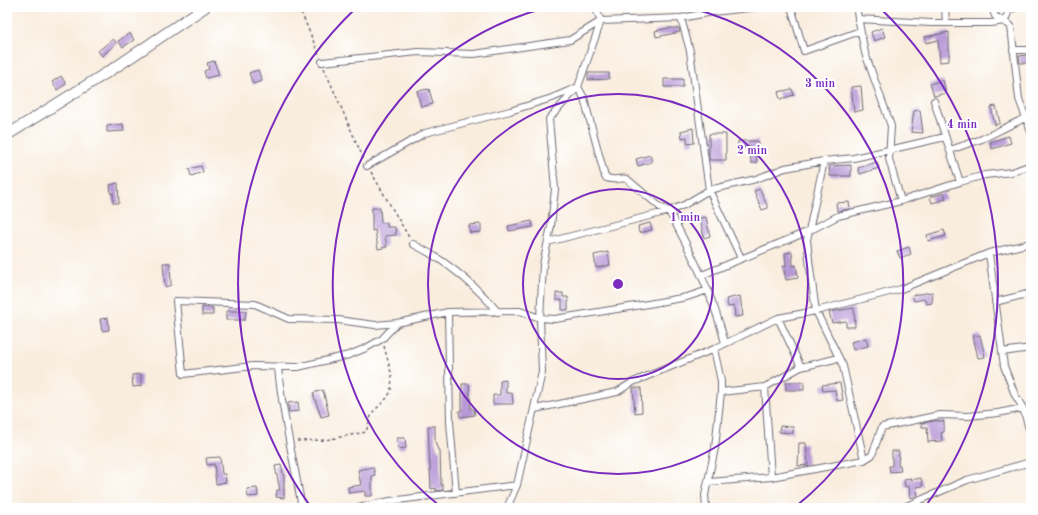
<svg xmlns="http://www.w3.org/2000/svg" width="1038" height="515" viewBox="0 0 1038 515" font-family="'Old Standard TT',serif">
	<rect width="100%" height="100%" fill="#fff"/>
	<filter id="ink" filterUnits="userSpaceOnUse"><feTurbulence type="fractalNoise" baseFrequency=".025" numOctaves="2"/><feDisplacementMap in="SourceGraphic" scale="8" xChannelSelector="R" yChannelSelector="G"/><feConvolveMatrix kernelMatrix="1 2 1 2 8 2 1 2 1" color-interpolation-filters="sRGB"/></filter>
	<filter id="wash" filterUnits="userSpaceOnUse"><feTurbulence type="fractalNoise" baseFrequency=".012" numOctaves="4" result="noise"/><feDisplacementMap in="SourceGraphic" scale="16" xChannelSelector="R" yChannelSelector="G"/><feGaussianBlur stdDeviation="0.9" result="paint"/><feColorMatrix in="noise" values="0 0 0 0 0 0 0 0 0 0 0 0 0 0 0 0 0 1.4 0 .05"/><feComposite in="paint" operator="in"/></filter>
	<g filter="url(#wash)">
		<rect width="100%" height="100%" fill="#f9edde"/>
		<g id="blocks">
			<path fill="#b798d7" d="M669 28H679L680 32 656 37 655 31Z
				M882 28 885 37 874 41 871 32Z
				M949 32V61L940 62 938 40 926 43 925 37Z
				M130 33 134 40 123 47 118 41Z
				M113 39 117 43 102 56 98 51Z
				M1029 55 1031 56V63H1020L1019 56Z
				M214 61 219 75 206 78 204 71 209 69 207 63Z
				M258 70 262 81 253 84 249 73Z
				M588 73H609V79L588 80Z
				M61 76 66 84 57 90 52 82Z
				M664 79H683V87H664Z
				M943 80 946 93 934 96 930 84Z
				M861 86 863 110 854 112 851 87Z
				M429 89 433 104 421 107 417 91Z
				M792 89 794 95 780 99 778 92Z
				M996 106 1000 123 995 125 991 107Z
				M920 110 923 133 911 132 914 111Z
				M123 124 124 131 107 132V126Z
				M693 128 694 143 687 144V137L682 138 681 131Z
				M709 134H726V160H709Z
				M1009 136 1011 143 992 149 990 142Z
				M738 141H758V147H756L757 163H751L750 147H738Z
				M650 155 652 162 638 166 636 159Z
				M877 162 879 168 860 174 858 168Z
				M851 165V176H830L829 166Z
				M201 166 203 172 191 176 189 169Z
				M118 183 119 203H113V193L111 194 110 185Z
				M760 189 768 208 762 210 754 191Z
				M944 193 946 199 932 203 930 197Z
				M849 202 850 209 837 211 836 203Z
				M372 208H380L381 223 387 222V227H395L396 235 385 236 387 247 378 249 375 230 372 231Z
				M706 217 710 236 704 238 700 218Z
				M532 221 533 227 509 231 508 226Z
				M650 223 652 230 639 233 638 226Z
				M481 224V232L470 233 469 225Z
				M944 230 946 236 928 241 927 235Z
				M909 247 911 254 900 258 897 251Z
				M608 252 610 265 596 268 594 255Z
				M792 252 793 266 796 265 798 278 786 280 783 266H786L785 253Z
				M163 263H170L171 285 165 287Z
				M933 292 932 303 926 304 925 299 914 301 912 295Z
				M556 293H563V297H568V310H562V300H556Z
				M740 296 743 316 735 317 734 306 728 307 726 299Z
				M202 307 213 308V315H202Z
				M854 308 855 327H846V321L832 323 829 312Z
				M226 311H246L245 320H226Z
				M108 318 109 330 102 331 100 319Z
				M980 335 985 357 978 358 973 336Z
				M866 338 868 346 853 350 851 342Z
				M141 374V386L133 387 132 375Z
				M506 380V393H512L513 404H493V395H500V381Z
				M786 382H804V390H786Z
				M840 383 843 400 837 401 835 390 823 391 822 385Z
				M462 384H469L471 409H474L475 415 460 417 459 411 462 410Z
				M633 388H641L642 412 635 413Z
				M323 390 329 415 321 417 313 393Z
				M298 402 299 411 289 412 288 403Z
				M934 421H944V432L941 433 942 441 928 442 927 427H922V423Z
				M428 426H435V442L438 450H440L441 485H443V490L436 491V488L431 489Z
				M780 426 793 427V433L779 432Z
				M397 438H405L406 448 398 449Z
				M799 443H806L808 465 798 466Z
				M892 451H899L898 465H900L901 471 890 472 889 466H892Z
				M220 457 222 474H225L226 482 216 484 214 464 207 465 206 458Z
				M281 465 284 477V498L276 497 277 490H280L275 466Z
				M373 467 375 475 372 476V496H365V491L349 493 348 487 361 485 358 470Z
				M911 478V480L921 478 923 486 916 487 918 496 910 498 909 486 905 487 904 479Z
				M257 488 258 496 248 497 247 489Z"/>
		</g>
	</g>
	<g filter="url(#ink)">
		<use href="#blocks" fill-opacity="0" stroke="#6d6974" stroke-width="1"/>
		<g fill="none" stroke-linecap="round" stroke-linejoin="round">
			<g stroke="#6d6974" stroke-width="8">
				<path id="minor" d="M791 7 804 51 860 31
					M856 7 865 53 891 126 889 159 901 201
					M945 7 946 23
					M992 7 995 16 1011 26 1019 99 1031 132
					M681 18 690 51 709 190 741 258
					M858 19 931 23H991L1005 21
					M1005 21 1009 10 1017 7
					M1013 50H1031
					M322 62 418 52 474 54 570 40 601 21 681 18 713 12 757 7
					M934 101 960 182
					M950 150 982 139 1025 118
					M824 161 807 240 810 268 816 311 843 366 864 460
					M367 166 425 133 510 111 552 98 578 87 584 98 605 177C612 182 620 177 627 179L660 207 669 211C692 255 713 294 725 343
					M548 242 669 211 684 205 709 190 756 179 785 168 824 161 854 158 945 137
					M413 244C445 260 475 285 498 312
					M989 253 1004 366 1015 395 1023 408 1031 436
					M702 275 809 231 838 216 901 201 960 182 985 175 1012 172 1031 165
					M995 302 1031 293
					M448 312 450 422 456 493
					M778 318 801 367
					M397 323 382 339 366 348 349 355 298 367 253 366 183 374 176 301 255 304 289 319 338 320 375 325 397 323 448 312 520 311 540 318 555 319 648 304 687 297 708 290
					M1002 352 1031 348
					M278 367C282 415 294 461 302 508
					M765 387 771 477
					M721 392 765 387 801 367 839 358
					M535 409 617 392 633 382 714 349 778 318 816 311 901 289 989 253 1031 243
					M709 482 771 477 864 460 872 455 882 427 940 415 968 416 998 413 1023 408
					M358 508 390 501 517 485
					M507 508 517 485 542 372 540 318 543 265 551 226 555 189 549 119 578 87 601 21 595 7
					M706 508 705 495 715 448 721 392V381L714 349
					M902 508 967 480 1027 463 1031 458"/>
			</g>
			<g stroke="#6d6974" stroke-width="12">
				<path id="trunk" d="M7 135 119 65 205 7"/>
			</g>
			<path stroke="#6d6974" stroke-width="1.5" stroke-dasharray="3 3" stroke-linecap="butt" d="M299 7 320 57
				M324 68 364 160
				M371 172 410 239
				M297 441 325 440 366 432 372 413 388 397 391 390 392 376 384 346"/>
			<use href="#minor" stroke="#fff" stroke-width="6"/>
			<use href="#trunk" stroke="#fff" stroke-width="10"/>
		</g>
	</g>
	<g fill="none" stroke="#7b2cbf" stroke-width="2">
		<circle cx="618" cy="284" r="95"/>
		<circle cx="618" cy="284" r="190"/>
		<path d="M441 507A285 285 0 0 1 549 7M687 7A285 285 0 0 1 795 507"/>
		<path d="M311 507A380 380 0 0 1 356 8M880 8A380 380 0 0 1 925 507"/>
	</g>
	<circle cx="618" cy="284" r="6" fill="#7b2cbf" stroke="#fff" stroke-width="2"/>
	<g font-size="12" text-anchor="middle" font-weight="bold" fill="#7b2cbf" stroke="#fff" stroke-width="4" stroke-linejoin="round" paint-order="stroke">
		<text x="820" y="87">3 min</text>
		<text x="962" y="128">4 min</text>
		<text x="752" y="154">2 min</text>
		<text x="685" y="221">1 min</text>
	</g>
	<rect width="1038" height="515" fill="none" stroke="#fff" stroke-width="24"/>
</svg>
